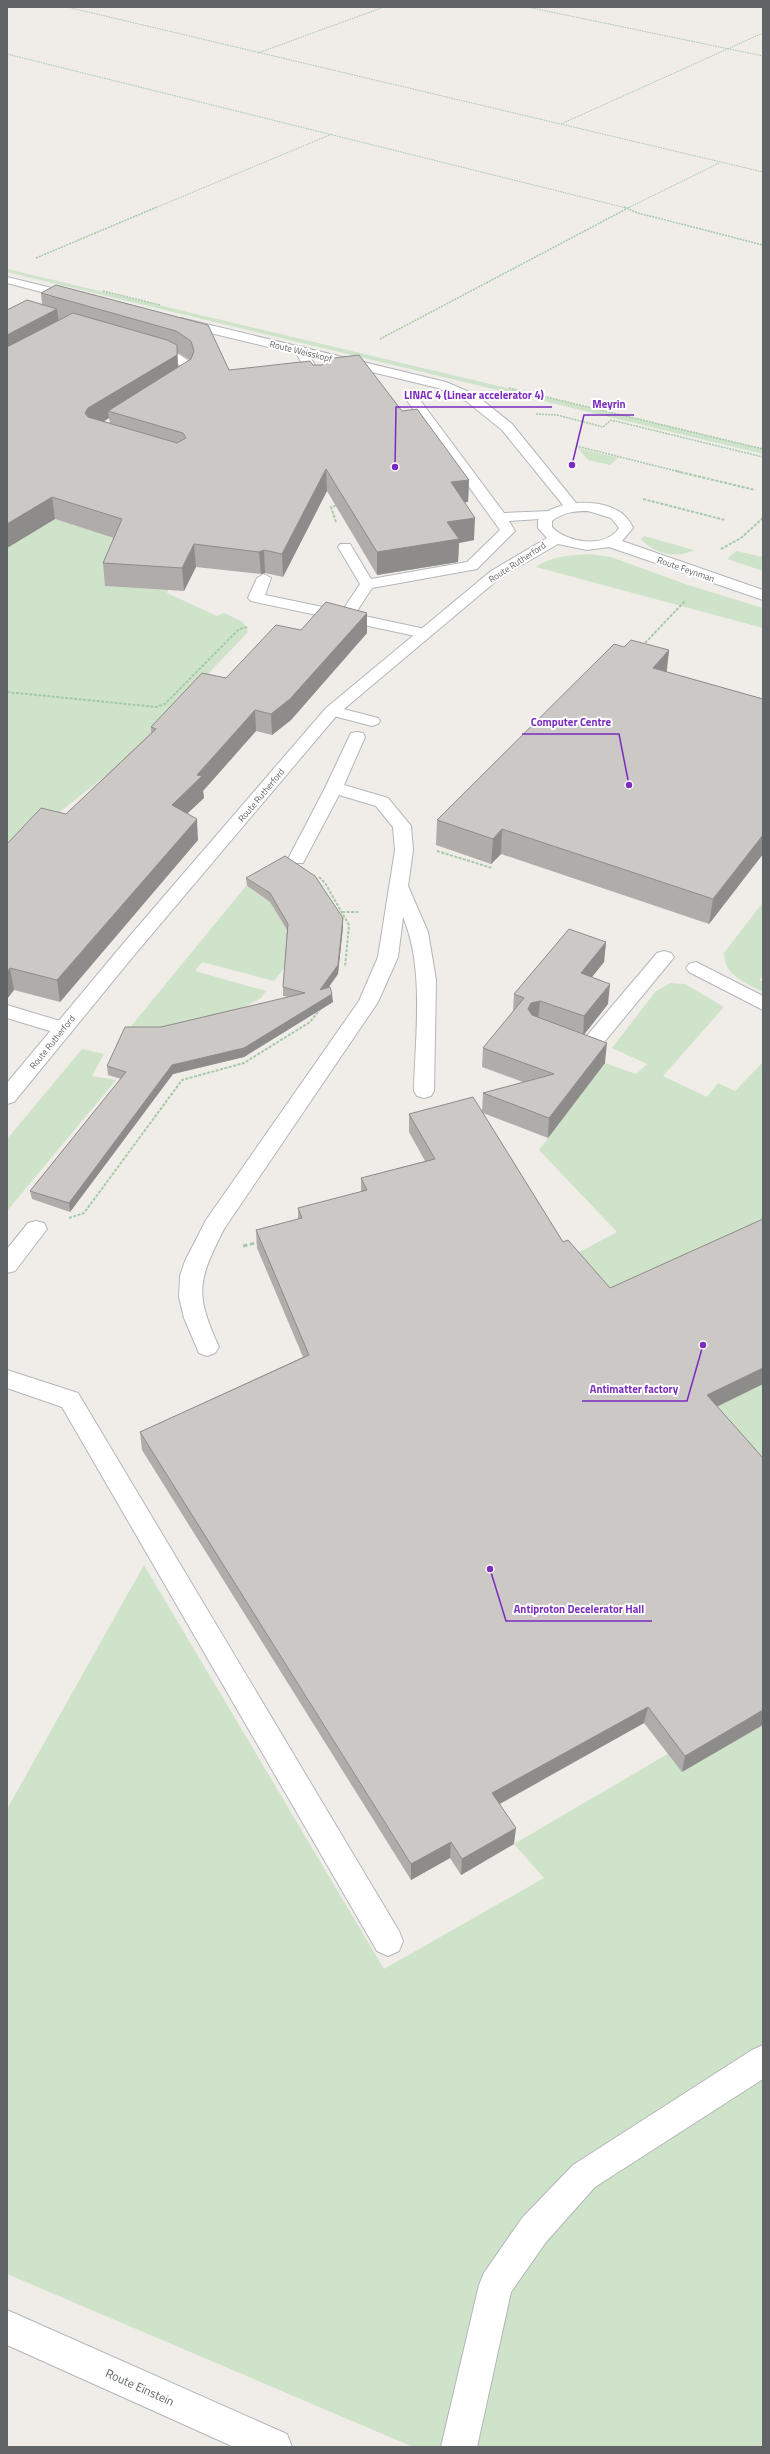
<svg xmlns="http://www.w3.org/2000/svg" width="770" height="2454" viewBox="0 0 770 2454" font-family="'Titillium Web',sans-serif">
	<rect width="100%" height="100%" fill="#f0ede9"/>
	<path fill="#cee3c9" d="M7 269 763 449V454L7 272Z
		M578 448 618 458 610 465 588 460Z
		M55 519 137 545 106 586 168 590 167 593 217 616 224 613 243 622 248 632 126 760 61 811 7 869V548Z
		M644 536 694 550C677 559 654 554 641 539Z
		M736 551 763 557V571L727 559Z
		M590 554 611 557 688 585 763 608V628L536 567C552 556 571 555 590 554Z
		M246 886 270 902 288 932 285 967 274 981 202 962 195 971 266 991 261 998 216 1023 123 1036Z
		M763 902V975L759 981H763V992C745 982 724 976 724 953Z
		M671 983 685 984 724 1007 663 1076 707 1097 718 1083 735 1091 763 1062V1454L746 1462 566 1259 617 1232 539 1150 605 1063 636 1074 647 1064 612 1048 656 991Z
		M82 1049 104 1054 92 1076 116 1080 7 1211V1139Z
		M144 1565 384 1969 544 1878 514 1844 763 1698V2447H413L7 2274V1809Z"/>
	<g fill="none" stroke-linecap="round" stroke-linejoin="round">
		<g stroke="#b3b6b9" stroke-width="2">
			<path id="lane" d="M301 347 305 348 324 381 322 384H314L312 381 295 351Z
				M412 395 417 396 504 513 550 511 557 515 555 518 509 521 515 531 477 569 372 588 355 614 430 630 433 633 430 636 425 638 251 601 248 598 257 578 264 574 271 578 265 595 342 611 360 584 338 547 340 544H350L371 579 467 562 500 530 406 399Z
				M332 706 378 718 380 721 378 724 372 726 326 714 324 711 326 708Z
				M357 732 363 733 365 737 344 785 388 798 411 826 413 850 408 886 428 932 436 980 434 1091 431 1096 424 1098 417 1096 414 1091C415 1037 425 968 403 917L398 957 378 1002 224 1229C198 1281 194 1292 219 1347L215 1353 207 1356 199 1353 184 1318 179 1297 180 1276 185 1261 206 1220 359 1001 378 957 395 850 393 827 376 806 339 795 303 863H291L288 859 325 788 349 737 351 733Z
				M664 951 671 953 674 957 671 961 596 1052C586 1054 567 1050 561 1040L564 1035 571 1033 585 1038 657 953Z
				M696 962 763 996V1010L689 972 686 968 689 964Z
				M7 1005 70 1024 73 1029 70 1034 63 1035 7 1018Z
				M36 1221 44 1223 47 1229 15 1271 7 1273V1249L28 1223Z
				M7 1370 78 1393 399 1931 403 1941 399 1951 388 1956 377 1951 62 1407 7 1388Z
				M763 2045V2079L595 2187 546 2242 511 2292 477 2447H441L479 2285 484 2273 522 2218 573 2165 752 2050Z"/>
		</g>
		<g stroke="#b3b6b9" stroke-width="2">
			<path id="street" d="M7 277 80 295 82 297 76 301 7 283Z
				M181 318 446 382 476 395 512 424 576 503C598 502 624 506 633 528L622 541 763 590V600L609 547 587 550 558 544 501 577 338 714 136 953 14 1102 7 1104V1083L122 945 326 708 491 571 547 538 538 528V520L550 510 563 505 502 430 466 401 438 388 177 325 175 322ZM588 511 611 518 619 528C605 549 567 543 552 527V521C563 512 575 511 588 511Z
				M151 345 177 353 192 363V377L180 390H170L169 387 179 377 180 365 147 352 145 349 147 346Z
				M7 2310 287 2434 292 2447H234L7 2345Z"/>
		</g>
		<path stroke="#a6c9a9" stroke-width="1" stroke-dasharray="1.5 1" stroke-linecap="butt" d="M67 7 763 172
			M527 7 763 56
			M258 53 384 7
			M7 54 626 208
			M561 124 763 33
			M155 208 332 134
			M628 208 719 163"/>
		<path stroke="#a6c9a9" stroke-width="1.5" stroke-dasharray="2 1" stroke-linecap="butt" d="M624 207 638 213 763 245
			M36 258 157 207
			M103 291 160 305
			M380 339 630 207
			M509 388 763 449
			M536 414 557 415 603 427 611 420 763 457
			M576 446 680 472"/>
		<path stroke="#a6c9a9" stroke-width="2" stroke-dasharray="3 1.5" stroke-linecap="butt" d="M676 471 755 490
			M643 499 725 520
			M336 522 331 507 338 505
			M721 549 741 538 763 518
			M642 646 686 600
			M7 692 156 707 165 704 239 629 248 627
			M437 851 492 868
			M319 877 325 883 349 925 345 967
			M342 912H359
			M69 1218 84 1213 182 1080 244 1063 310 1022 321 1008"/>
		<path stroke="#a6c9a9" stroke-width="3" stroke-dasharray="4.5 2.5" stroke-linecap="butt" d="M243 1246 260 1242"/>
		<use href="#lane" fill="#fff" fill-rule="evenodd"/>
		<use href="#street" fill="#fff" fill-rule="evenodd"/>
	</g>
	<path fill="#afaca9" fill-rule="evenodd" d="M41 293 208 325 229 370 313 365 402 411 469 480 468 502H465L474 540 459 543 458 562 377 575 327 491 283 577 265 573 261 574 196 567 184 591 105 586 103 563 114 538 55 519 7 548V310L42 304ZM177 352 190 360 178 367V366ZM109 418 110 423 104 421Z
		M367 613V633L291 720 272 735 256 731 203 791 204 798 187 813 198 840 60 1002 14 990 7 999V844L66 814 151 733V727L226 678 301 630Z
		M624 647 669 650 667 672 763 699V854L709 924 501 854 491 864 436 845 437 820Z
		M246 878 343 918V927L338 974 328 988 333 1002 244 1057 173 1074 70 1212 32 1199 30 1191 121 1079 108 1075 107 1066 161 1027 289 997 283 996V987L287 930 270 902 247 886Z
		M606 942 604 962 592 977 608 1004 584 1034 605 1063 548 1138 483 1113 563 1242 610 1288 763 1384 717 1407 763 1458 682 1772 644 1723 500 1804 514 1844 461 1875 450 1858 411 1880 142 1450 140 1432 303 1357 257 1248 256 1230 298 1219V1208L361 1192V1178L425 1161 409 1132V1114L482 1112 483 1093 523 1082 482 1067 483 1048 513 1012 514 994Z"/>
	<path fill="#8e8c8a" d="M57 309 60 329 7 357V335Z
		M177 345 178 366V376L108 411 109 418 90 430 85 413 88 408Z
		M326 469 327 491 283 577 282 554Z
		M469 480 468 502 450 504 451 482Z
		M52 497 55 519 7 548V524Z
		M475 518 474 540 459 543 458 562 377 575V552L447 522Z
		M194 544 196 567 184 591 182 568Z
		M264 550 265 573 261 574 259 552Z
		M367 613V633L291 720 272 735 271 714Z
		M669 650 666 674 653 668Z
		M255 710 256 731 203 791 204 798 174 826 172 805 197 775Z
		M197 819 198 840 60 1002 57 980Z
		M502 829 501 854 491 864 493 839Z
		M763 835V854L709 924 713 899Z
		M343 918V927L338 974 321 998 320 990Z
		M606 942 604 962 579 993 581 973Z
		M10 968 14 990 7 999V972Z
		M610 984 608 1004 583 1036 584 1016Z
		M332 994 333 1002 244 1057 173 1074 70 1212 69 1203 172 1065Z
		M540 1001 538 1021 530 1022 528 1009 531 1003Z
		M607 1043 605 1063 548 1138 549 1118Z
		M763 1368V1384L703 1413 707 1395Z
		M648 1707 644 1723 490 1809 492 1793Z
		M763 1710V1725L682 1772 685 1756Z
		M516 1828 514 1844 461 1875 462 1859Z
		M451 1842 450 1858 411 1880V1864Z"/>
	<path fill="#cbc8c5" stroke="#8e8c8a" d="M56 285 208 325 229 370 310 361 313 365H322L325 359 359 355 402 411 417 409 469 480 451 482 475 518 447 522 459 539 377 552 326 469 282 554 264 550 259 552 194 544 182 568 103 563 122 519 52 497 7 524V347L73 313 167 340 177 345V355L88 408 85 413 88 417 177 443 186 438 183 433 108 411 191 359 194 351 191 341 176 331 41 293Z
		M27 300 57 309 7 335V310Z
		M326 602 367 613 290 699 271 714 255 710 197 775 202 776 172 805 197 819 57 980 10 968 7 972V844L41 808 66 814 156 729 151 727 202 673 226 678 276 625 301 630Z
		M631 640 669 650 653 668 763 699V835L713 899 502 829 493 839 437 820 614 644 624 647Z
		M285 856 315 876 343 918 338 965 320 990 330 987 332 994 244 1048 172 1065 69 1203 30 1191 126 1072 107 1066 125 1027H161L305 993 283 987 288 924 270 893 246 878Z
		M569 929 606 942 581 973 610 984 584 1016 540 1001 531 1003 528 1009 532 1015 607 1043 549 1118 483 1093 554 1074 483 1048 524 998 514 994Z
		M473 1097 563 1242 568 1240 610 1288 763 1219V1368L707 1395 763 1458V1710L685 1756 648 1707 492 1793 516 1828 462 1859 451 1842 411 1864 140 1432 309 1355 256 1230 302 1218 298 1208 367 1190 361 1178 435 1159 409 1114Z"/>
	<g text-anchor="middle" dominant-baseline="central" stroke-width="4" stroke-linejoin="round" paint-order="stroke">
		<g font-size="9" fill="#606467" stroke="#fff">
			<text transform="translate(301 351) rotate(14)">Route Weisskopf</text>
			<text transform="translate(517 562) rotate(-33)">Route Rutherford</text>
			<text transform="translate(686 569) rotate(19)">Route Feynman</text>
			<text transform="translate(261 795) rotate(-50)">Route Rutherford</text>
			<text transform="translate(52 1042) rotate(-51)">Route Rutherford</text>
		</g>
		<g font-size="12" fill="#606467" stroke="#fff">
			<text transform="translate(140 2387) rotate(24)">Route Einstein</text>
		</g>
	</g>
	<path fill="none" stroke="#7b2cbf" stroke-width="1.5" d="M395 467L396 407H552M572 465L584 415H634M629 785L619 734H522M703 1345L687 1401H582M490 1569L506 1621H652"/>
	<g fill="#7b2cbf" stroke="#fff" stroke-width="1.5">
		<circle cx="395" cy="467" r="4"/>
		<circle cx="572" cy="465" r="4"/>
		<circle cx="629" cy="785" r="4"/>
		<circle cx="703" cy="1345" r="4"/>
		<circle cx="490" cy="1569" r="4"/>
	</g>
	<g font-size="11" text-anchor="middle" font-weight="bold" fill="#7b2cbf" stroke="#fff" stroke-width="4" stroke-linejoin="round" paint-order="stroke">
		<text x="474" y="399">LINAC 4 (Linear accelerator 4)</text>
		<text x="609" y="408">Meyrin</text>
		<text x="571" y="726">Computer Centre</text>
		<text x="634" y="1393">Antimatter factory</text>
		<text x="579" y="1613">Antiproton Decelerator Hall</text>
	</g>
	<rect width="770" height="2454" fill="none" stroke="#606467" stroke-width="16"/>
</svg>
